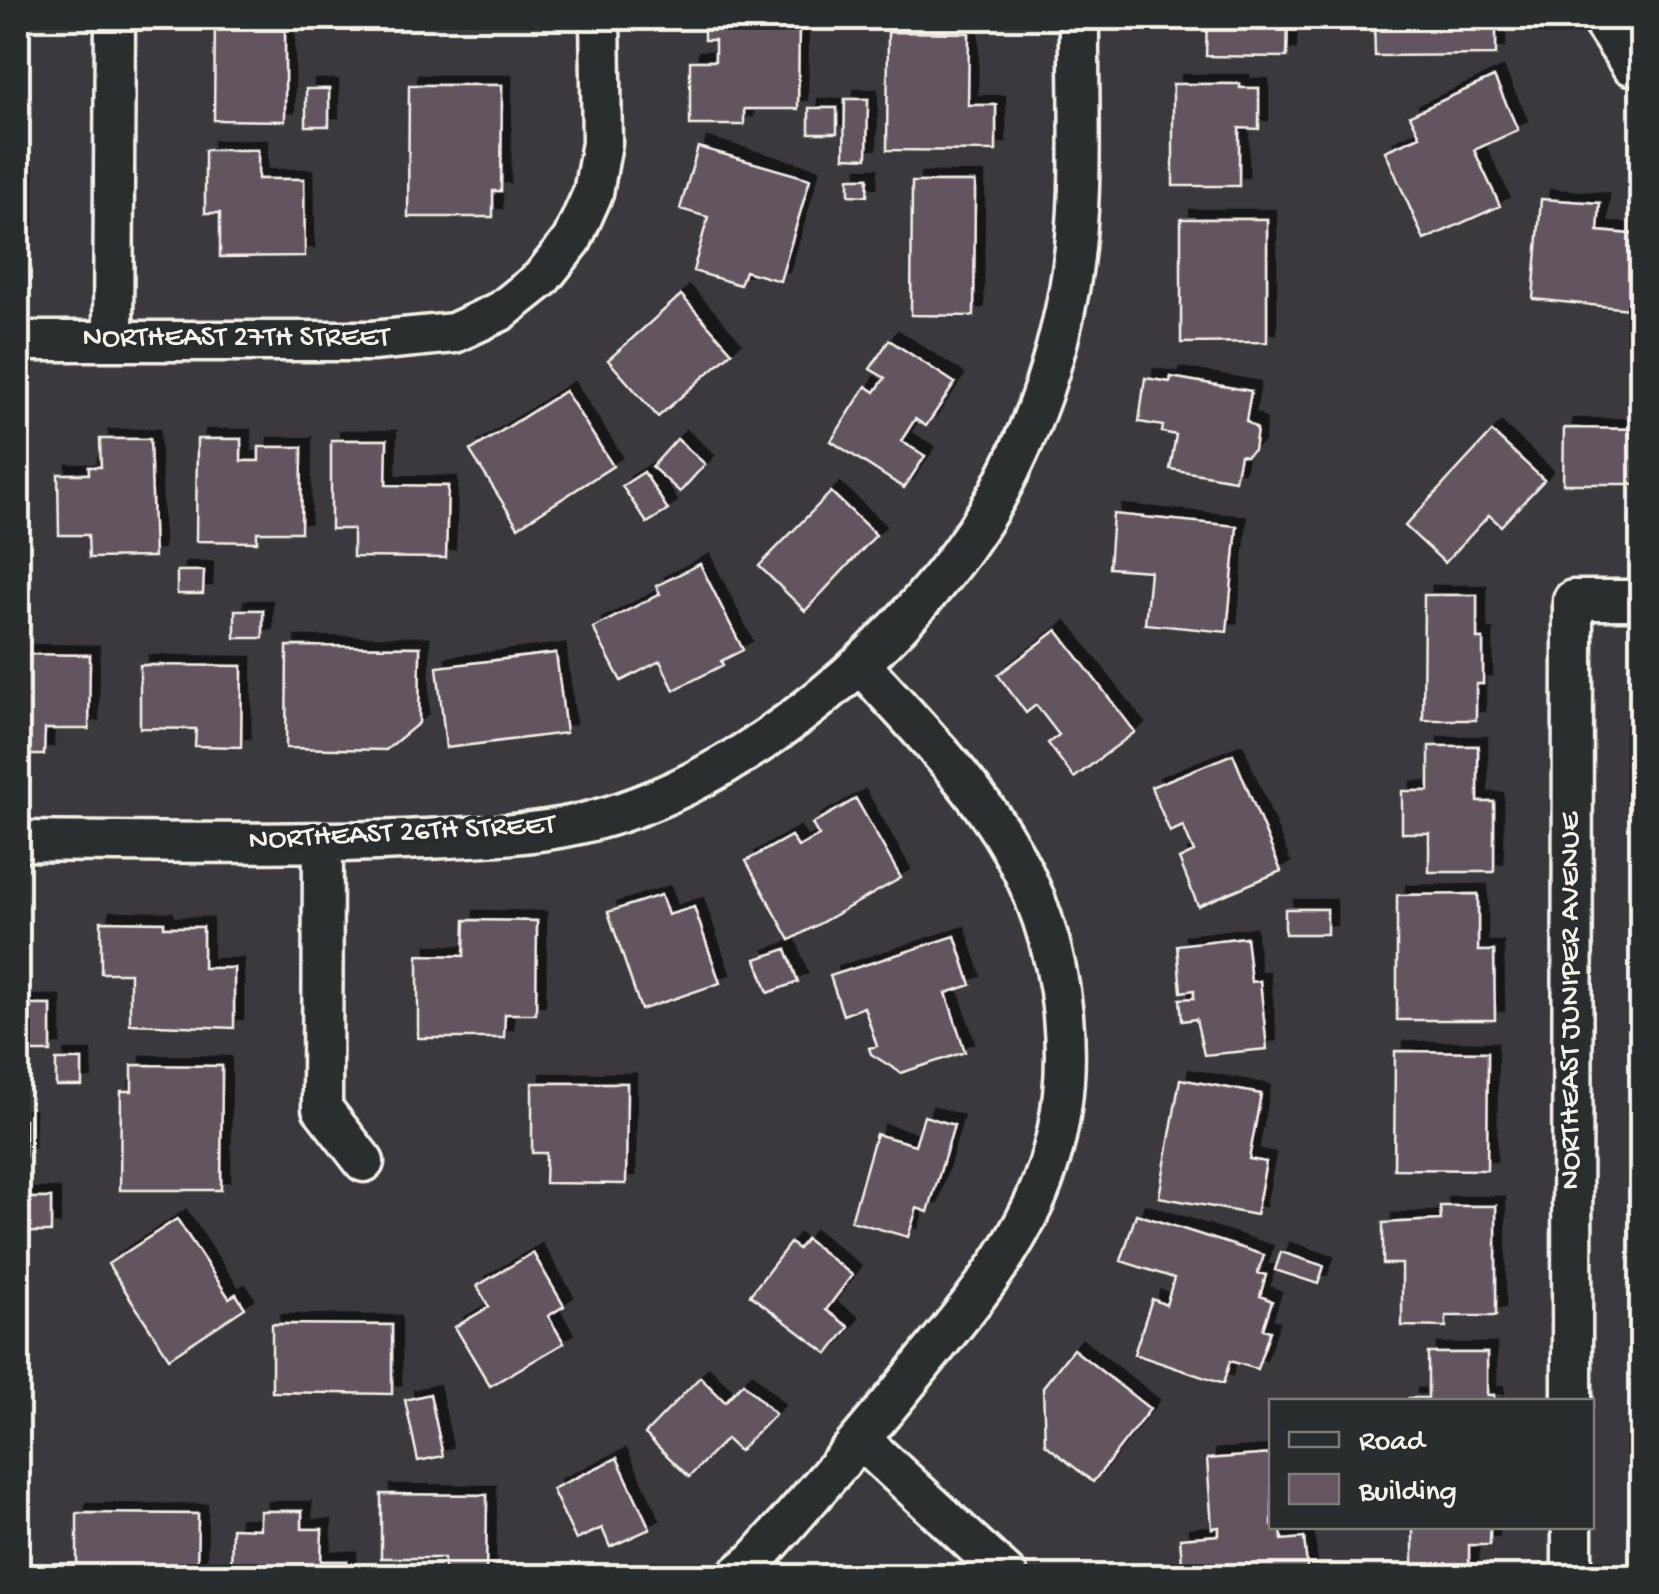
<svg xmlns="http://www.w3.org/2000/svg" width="1659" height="1594" viewBox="0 0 1659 1594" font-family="'Gochi Hand',sans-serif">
	<defs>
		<filter id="shadow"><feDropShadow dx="9" dy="-9" stdDeviation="0" flood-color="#0009"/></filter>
	</defs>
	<rect width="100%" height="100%" fill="#3b393d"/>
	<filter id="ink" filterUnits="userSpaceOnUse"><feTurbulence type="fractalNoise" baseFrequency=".01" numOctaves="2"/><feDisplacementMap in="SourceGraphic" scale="20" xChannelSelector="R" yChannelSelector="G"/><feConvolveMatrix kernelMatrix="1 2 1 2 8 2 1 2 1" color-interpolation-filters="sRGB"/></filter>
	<g filter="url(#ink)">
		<path fill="#645560" stroke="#f4f1e8" stroke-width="2.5" filter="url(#shadow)" d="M215 18H285V121L214 120Z
			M429 18H510V21H429Z
			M704 18H799L798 109H744V125H690V61H715V40H704Z
			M1207 18H1288L1287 57 1206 56Z
			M1374 18H1496V55L1375 56Z
			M888 32 969 33 968 105H996V151L887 150Z
			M1494 77 1518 130 1474 150 1500 206 1424 240 1385 151 1420 136 1410 115Z
			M1173 84H1240V88H1259V129L1239 128V186H1173Z
			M409 85H502L501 191H493V217H408Z
			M306 89H329V126H306Z
			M845 99H868L867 158 844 157Z
			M809 108H837V133H809Z
			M698 147 810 179 780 281 745 271 740 285 693 271 708 217 680 209Z
			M205 150H258V179H304L305 256 220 257V213H205Z
			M849 178H868L867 196 849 195Z
			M912 182H975L974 316 911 315Z
			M1541 199 1600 203 1598 231 1642 235 1640 310 1533 299Z
			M1181 219H1267V342L1181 343Z
			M681 295 732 352 658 417 608 360Z
			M889 340 955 383 926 426 915 419 901 441 925 456 904 488 831 441 866 386 875 392 885 378 870 369Z
			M1171 377 1251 391 1246 421 1257 429 1254 450 1246 456 1240 455 1235 480 1170 469 1176 435 1162 432 1163 426 1139 422 1145 378 1170 382Z
			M565 391 613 466 518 527 470 451Z
			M1564 428 1642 429V484H1563Z
			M1492 432 1544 480 1501 526 1489 515 1445 563 1405 526Z
			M100 439H150L154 557 89 558 88 535H59L58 474H89V467H101Z
			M197 439H241V461H259V447H302L301 532H257V542L196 541Z
			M677 439 705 464 680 492 652 467Z
			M331 440H387L386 485 448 486 446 558 353 557V529H331Z
			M644 472 668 510 647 523 622 486Z
			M831 492 876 535 805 611 759 566Z
			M1113 514 1237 526 1227 632 1145 624 1150 571 1109 568Z
			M700 564 743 650 721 661 723 665 674 690 660 661 621 681 593 628 660 594 656 586Z
			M177 571H204L203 594H177Z
			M1424 595H1477V639H1483V684H1476V720H1423Z
			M235 610H263V638H235Z
			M1057 630 1135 732 1074 778 1048 743 1059 735 1036 705 1026 713 998 675Z
			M287 646 420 647 419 723 386 750 286 748Z
			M556 653 566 733 446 748 437 667Z
			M18 654 90 655 89 729H45L44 755H18Z
			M140 665 242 666 241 747 195 746 196 729 140 728Z
			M1429 746H1478V802H1494V872H1429V833H1402V791H1429Z
			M1233 754 1281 871 1198 906 1179 859 1194 852 1183 826 1170 832 1151 787Z
			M856 799 901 878 790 940 746 861 791 836 798 847 819 836 812 824Z
			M1478 894V951H1494L1495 1020H1397V895Z
			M661 895 668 915 694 907 720 983 641 1010 608 912Z
			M1285 909H1327V934H1285Z
			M465 920 537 921 536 1014H505L504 1038H418V955L464 956Z
			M101 921 164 922V927H203V968H234V1028L130 1024V973H101Z
			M955 936 971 985 946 993 965 1052 901 1073 871 1054 869 1048 877 1046 864 1007 843 1015 830 976Z
			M1246 937 1251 982 1260 981 1267 1049 1204 1055 1196 1019 1182 1021 1180 999 1194 998V990L1181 992 1177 945Z
			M786 949 798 982 768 993 756 959Z
			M21 1005H51V1052H21Z
			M1395 1051 1488 1052 1487 1170 1394 1169Z
			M56 1060H82V1086H56Z
			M132 1065 222 1066 221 1190H120L121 1091H132Z
			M1180 1079 1261 1094 1249 1159 1266 1162 1256 1215 1159 1197Z
			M532 1083H627L626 1184 545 1183 546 1153H532Z
			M924 1116 954 1125 928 1212 917 1208 908 1237 851 1221 876 1134 915 1145Z
			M18 1119H25V1156H18Z
			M23 1198H51V1232H23Z
			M1440 1206H1496V1316H1446V1327L1402 1326V1264H1383V1223L1441 1220Z
			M1136 1214 1264 1255 1258 1273 1266 1275 1260 1296 1272 1301 1263 1329 1270 1331 1257 1369 1230 1361 1223 1384 1134 1354 1152 1299 1166 1305 1174 1278 1121 1261Z
			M177 1219 229 1298 236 1294 245 1308 169 1358 108 1264Z
			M806 1239 852 1275 826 1310 849 1327 828 1354 750 1295 790 1243 798 1249Z
			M1281 1252 1324 1266 1318 1284 1275 1270Z
			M533 1253 564 1306 548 1316 564 1343 490 1386 455 1327 489 1307 477 1286Z
			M272 1324 392 1325V1394L272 1392Z
			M1073 1349 1150 1409 1093 1482 1045 1444 1043 1387Z
			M1428 1353H1487V1395H1494L1495 1402H1409V1398H1428Z
			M700 1377 725 1402 743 1383 775 1414 739 1451 726 1439 689 1477 645 1434Z
			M430 1394 443 1456 418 1461 405 1400Z
			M1272 1454V1526H1290L1281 1527 1282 1540 1304 1538 1308 1576H1183L1180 1538 1219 1535V1527L1212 1528 1207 1459Z
			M617 1458 650 1529 610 1547 602 1528 576 1540 552 1489Z
			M381 1494 487 1495 486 1576H444V1558H381Z
			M260 1511H302V1529H322L321 1561H347V1576H231L232 1528 260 1529Z
			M77 1513 198 1514 197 1576H77Z
			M1413 1526H1490V1545H1469V1576H1413Z"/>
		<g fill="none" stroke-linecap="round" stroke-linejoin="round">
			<g stroke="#f4f1e8" stroke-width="45">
				<path id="minor" d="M1600 18 1631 65
					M113 339 115 18
					M18 341H372L454 333 501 311 541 279 572 240 593 193 602 143 600 18
					M18 841C146 842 275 845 403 840 461 837 522 837 579 824 741 788 918 637 998 494 1032 431 1056 361 1069 290 1085 202 1078 107 1079 18
					M323 843 322 1108 364 1162
					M1572 1402 1573 600H1642
					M861 1440 1008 1576
					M736 1576 755 1560C814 1494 872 1427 927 1358 967 1309 1007 1261 1034 1203 1087 1086 1069 939 1001 832 962 771 908 718 860 664
					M1572 1576V1526"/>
			</g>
			<use href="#minor" stroke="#2a2d2e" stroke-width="38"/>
		</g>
	</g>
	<g text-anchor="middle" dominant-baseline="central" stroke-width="8" stroke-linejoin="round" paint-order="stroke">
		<g font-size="30" fill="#f4f1e8" stroke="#2a2d2e">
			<text x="236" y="339">NORTHEAST 27TH STREET</text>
			<text transform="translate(402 834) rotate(-3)">NORTHEAST 26TH STREET</text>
			<text transform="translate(1572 1001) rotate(-90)">NORTHEAST JUNIPER AVENUE</text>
		</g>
	</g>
	<rect width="1659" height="1594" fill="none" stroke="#2a2d2e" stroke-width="60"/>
	<rect x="30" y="30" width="1599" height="1534" fill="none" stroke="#f4f1e8" stroke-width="4" filter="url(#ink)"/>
	<rect x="1269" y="1399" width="325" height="130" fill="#2a2d2e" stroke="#7b7b78" stroke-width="2.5"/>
	<rect x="1289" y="1432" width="50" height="15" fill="#2a2d2e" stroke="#7b7b78" stroke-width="2.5"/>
	<text x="1359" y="1449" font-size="30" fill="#f4f1e8">Road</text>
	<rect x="1289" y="1474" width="50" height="30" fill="#645560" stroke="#7b7b78" stroke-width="2.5"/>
	<text x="1359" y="1499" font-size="30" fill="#f4f1e8">Building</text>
</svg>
